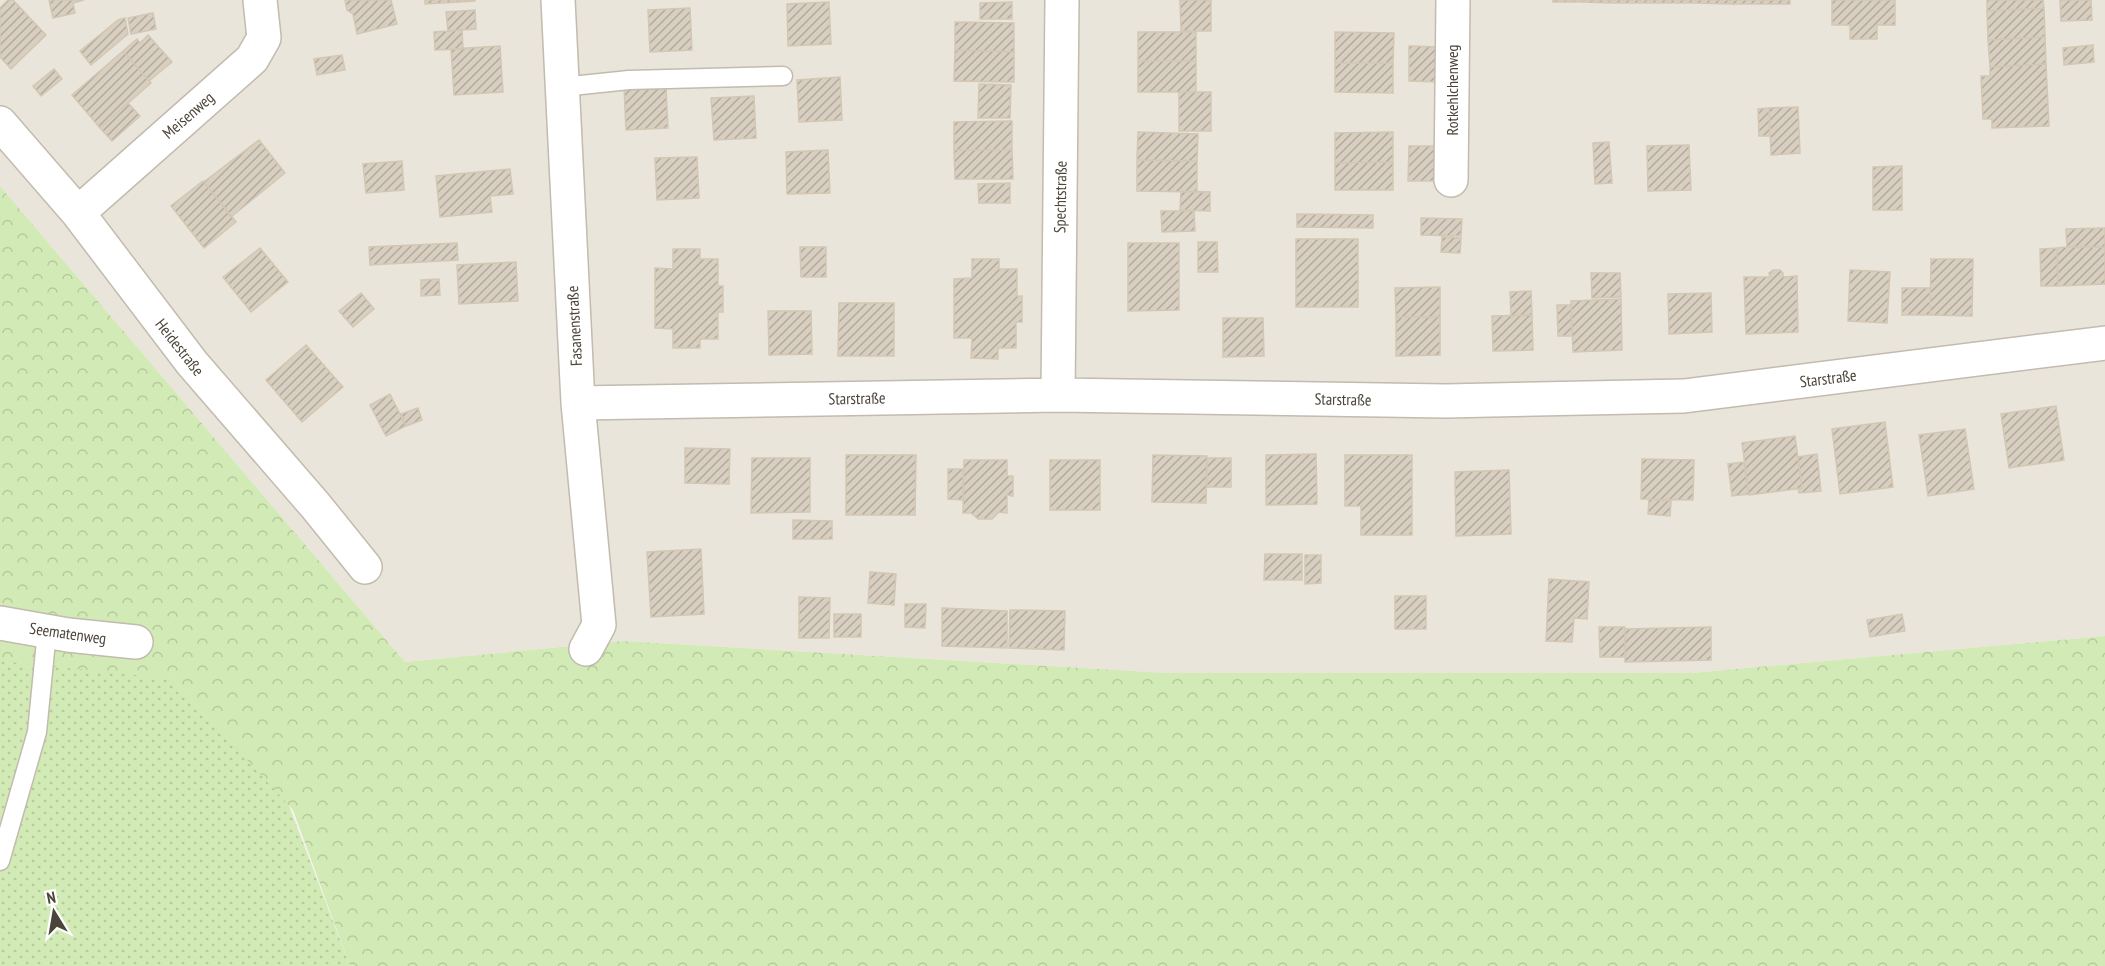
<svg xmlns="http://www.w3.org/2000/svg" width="2105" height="966" viewBox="0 0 2105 966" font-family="'PT Sans Narrow',sans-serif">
	<defs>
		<pattern id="grass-dots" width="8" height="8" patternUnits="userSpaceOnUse" patternTransform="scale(1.5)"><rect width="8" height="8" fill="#d2eab5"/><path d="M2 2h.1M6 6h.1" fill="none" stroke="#b6ca9c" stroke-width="1.8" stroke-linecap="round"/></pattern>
		<pattern id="forest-crowns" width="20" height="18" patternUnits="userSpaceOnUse" patternTransform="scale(1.5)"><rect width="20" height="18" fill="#d2eab5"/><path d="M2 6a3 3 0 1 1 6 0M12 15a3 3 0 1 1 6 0" fill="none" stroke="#b6ca9c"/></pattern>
		<pattern id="building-hatch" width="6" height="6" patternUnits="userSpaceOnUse" patternTransform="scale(1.5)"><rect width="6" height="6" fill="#d8cfc1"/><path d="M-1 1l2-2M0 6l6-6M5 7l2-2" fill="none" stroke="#b1aa9e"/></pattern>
	</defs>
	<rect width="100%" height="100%" fill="#f6f3ec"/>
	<path fill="#eae5da" d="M0 0H2105V636L1692 673H1167L623 641 405 662 0 186Z"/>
	<path fill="url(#grass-dots)" d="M0 647 173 679 288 803 350 966H0Z"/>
	<path fill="url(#forest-crowns)" d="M0 186 405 662 623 641 1167 673H1692L2105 636V966H350L293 810 173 679 0 661Z"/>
	<path fill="url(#building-hatch)" stroke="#d3c7b4" stroke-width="1.5" d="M8 0H13L46 35 11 69 0 57V8Z
		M49 0H84L73 3 75 13 53 18Z
		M345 0H391L397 24 357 34 353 14 347 10Z
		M425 0H475V1L425 4Z
		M1180 0H1211V31H1181Z
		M1553 0H1583V2H1553Z
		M1583 0H1610V3L1583 2Z
		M1610 0H1640V3H1610Z
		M1640 0H1667V3H1640Z
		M1667 0H1697V3H1667Z
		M1697 0H1730V4L1697 3Z
		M1730 0H1763V4H1730Z
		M1763 0H1790V4H1763Z
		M1832 0H1895V25H1877V39H1850V25H1832Z
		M1987 0H2043L2044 8 1987 11Z
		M2060 0H2091L2092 20 2061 21Z
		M829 2 831 44 788 46 787 4Z
		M1012 2V19H980V3Z
		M690 8 692 50 650 52 648 10Z
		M2044 8 2045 37 1988 40 1987 11Z
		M475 10 476 29 448 31 446 12Z
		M153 13 156 29 131 34 128 18Z
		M125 18 128 34 91 65 80 51 118 20Z
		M955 22 1014 23V52L955 50Z
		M462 30 463 49 435 50 434 32Z
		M1138 32H1196V61H1138Z
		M1335 32 1394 33 1393 63H1335Z
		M148 35 172 62 149 81 123 51 137 39 140 43Z
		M2045 37 2046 64 1990 67 1988 40Z
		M2093 45 2094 62 2064 65 2063 48Z
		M500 46 503 92 454 95 451 49Z
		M1409 46 1440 47V82L1409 81Z
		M955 50 1014 52V82L954 81Z
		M123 51 151 83 100 128 72 95Z
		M342 55 345 70 317 75 314 59Z
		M1138 61H1196V92H1138Z
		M1335 63H1393V93L1335 92Z
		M2046 64 2049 126 1992 128V119H1983L1981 76H1990V67Z
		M54 69 62 79 41 96 33 86Z
		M840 77 842 120 799 122 797 80Z
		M979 84 1011 85 1010 118H978Z
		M666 86 668 128 626 130 624 87Z
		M1179 92H1211V131H1179Z
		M754 96 756 138 714 140 711 98Z
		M128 103 140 116 112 141 100 128Z
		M1798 107 1800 153 1771 155 1769 108Z
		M1769 108 1770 136H1759L1758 109Z
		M1012 121V150H954V122Z
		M1138 132 1198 134 1197 161 1137 160Z
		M1393 132V162L1335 163V133Z
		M259 140 285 173 231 217 204 182Z
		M1609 142 1612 183 1595 184 1593 143Z
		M1689 145 1691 190 1648 191 1647 146Z
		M1409 146H1440V181H1408Z
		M828 150 830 193 787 194 786 152Z
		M954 150H1012L1013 179H955Z
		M697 157 699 198 657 200 655 158Z
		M1137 160 1197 161V192L1137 191Z
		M402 161 404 190 366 193 363 164Z
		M1393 162V190H1335V163Z
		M1902 166V210H1873V167Z
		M510 169 513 194 490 196 492 212 440 217 436 176Z
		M203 181 236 222 204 248 171 206Z
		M1010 183V203H979L978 184Z
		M1181 191 1210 192V211L1180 210Z
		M1161 211H1194L1195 231 1162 232Z
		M1297 214 1373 215V228L1297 227Z
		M1421 218 1462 219 1461 236 1421 235Z
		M2105 228V247H2067L2066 229Z
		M1442 237 1461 238 1460 253 1441 252Z
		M1296 239H1358V307H1296Z
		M1198 242H1217L1218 272H1198Z
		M457 243 458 260 370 265 369 247Z
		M1128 243H1179V310L1128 311Z
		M800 247H826V277H801Z
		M2067 247H2105V284L2058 286 2057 248Z
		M260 248 288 282 251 312 223 277Z
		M2057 248 2058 286H2041L2040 249Z
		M673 249H700V259H718V286H723V312H718V339H700V348H673V329L655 328V268L673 269Z
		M972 259H999V269H1017V296H1022V322H1016V348H998V359L971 358 972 338H954V279L972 278Z
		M1931 259H1973L1972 316 1930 315Z
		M516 262 518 301 459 304 457 265Z
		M1773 270H1780L1783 273V277L1797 276 1798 332 1746 334 1744 277H1770L1769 273Z
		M1850 270 1890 272 1887 323 1848 321Z
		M1591 273H1620L1621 297 1592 298Z
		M439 279 440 295 421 296V280Z
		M1440 287V317H1396L1395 288Z
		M1902 288H1930V315H1902Z
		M1531 291 1532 315 1511 316 1510 292Z
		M361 293 374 309 353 327 339 311Z
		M1711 293 1712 332 1669 334 1668 294Z
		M1621 299 1622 350 1573 352 1571 301Z
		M839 303H894V356H838Z
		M1557 305H1571L1572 336H1558Z
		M768 311H811L812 354 769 355Z
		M1532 315 1533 350 1493 351 1492 316Z
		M1396 317H1440V355L1396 356Z
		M1223 318H1263L1264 356 1223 357Z
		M306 345 343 387 302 422 266 380Z
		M390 394 406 426 386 436 370 405Z
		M2056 406 2064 460 2009 468 2001 414Z
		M418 408 422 420 406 426 401 414Z
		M1885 422 1893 487 1840 494 1832 429Z
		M1965 429 1974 489 1928 496 1919 435Z
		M1795 436 1802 488 1749 495 1742 443Z
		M685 448 730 449 729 484 685 483Z
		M1316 454 1317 504 1266 505V455Z
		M1817 454 1821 491 1799 493 1798 489 1802 488 1798 457Z
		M846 455H916L915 515H846Z
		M1153 455 1207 456 1206 503 1152 502Z
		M1345 455H1412V535H1361V506H1345Z
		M752 458H810V512L751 513Z
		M1207 458H1231V487H1207Z
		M1642 459 1694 460 1693 500 1641 499Z
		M964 460H1007V476H1013V496L1007 495V513L999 512 992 519H978L971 513H963Z
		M1050 460H1100V510H1050Z
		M1744 462 1749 494 1732 496 1728 464Z
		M948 469H963V500L948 499Z
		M1509 470 1511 534 1456 536 1455 472Z
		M1649 499 1671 501 1670 516 1648 514Z
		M793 520 832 521V539H793Z
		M701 549 704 614 651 617 647 552Z
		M1265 554H1302V580H1264Z
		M1305 555H1321V583L1305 584Z
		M870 572 896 574 894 605 868 603Z
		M1549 579 1589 582 1587 619 1574 618 1572 642 1546 641Z
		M1395 596H1426V629H1395Z
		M799 597 830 598 829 638H799Z
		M905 604H926L925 628 905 627Z
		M942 608 1007 611V648L942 646Z
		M1010 610 1065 611 1064 650 1009 648Z
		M834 614H861V637H834Z
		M1902 614 1905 631 1870 637 1867 620Z
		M1599 627H1625V657H1600Z
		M1711 627V660L1625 662V629Z"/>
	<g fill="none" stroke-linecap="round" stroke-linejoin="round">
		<g stroke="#c2bbae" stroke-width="21">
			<path id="lane" d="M562 87 629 80 783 76
				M0 861 37 732 47 631"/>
		</g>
		<g stroke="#c2bbae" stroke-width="36">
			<path id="street" d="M558 0 578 403 599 625 586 649
				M0 123 78 213 192 363 315 505 365 567
				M1451 180 1453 0
				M78 213 252 59 264 38 260 0
				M1058 395 1062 0
				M578 403 1058 395 1446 401 1684 396 2105 343
				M0 623 68 635 136 642"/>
		</g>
		<use href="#lane" stroke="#fff" stroke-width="18"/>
		<use href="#street" stroke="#fff" stroke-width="33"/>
	</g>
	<g text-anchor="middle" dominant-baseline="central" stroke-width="4.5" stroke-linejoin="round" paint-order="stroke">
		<g font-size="16" fill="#4b4439" stroke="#fff">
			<text transform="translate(1452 90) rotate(-90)">Rotkehlchenweg</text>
			<text transform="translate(188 115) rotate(-41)">Meisenweg</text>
			<text transform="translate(1060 197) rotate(-89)">Spechtstraße</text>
			<text transform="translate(574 326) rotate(-93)">Fasanenstraße</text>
			<text transform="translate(180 347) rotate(52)">Heidestraße</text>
			<text transform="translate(1828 378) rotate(-7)">Starstraße</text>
			<text transform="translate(857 398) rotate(-1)">Starstraße</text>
			<text transform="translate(1343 399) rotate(1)">Starstraße</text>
			<text transform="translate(68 633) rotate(8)">Seematenweg</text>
		</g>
	</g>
	<g transform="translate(54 912) rotate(349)" stroke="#ffffff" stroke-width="4.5" paint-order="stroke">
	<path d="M0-4.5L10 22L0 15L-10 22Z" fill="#4b4439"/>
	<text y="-9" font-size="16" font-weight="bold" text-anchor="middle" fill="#4b4439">N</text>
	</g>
</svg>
